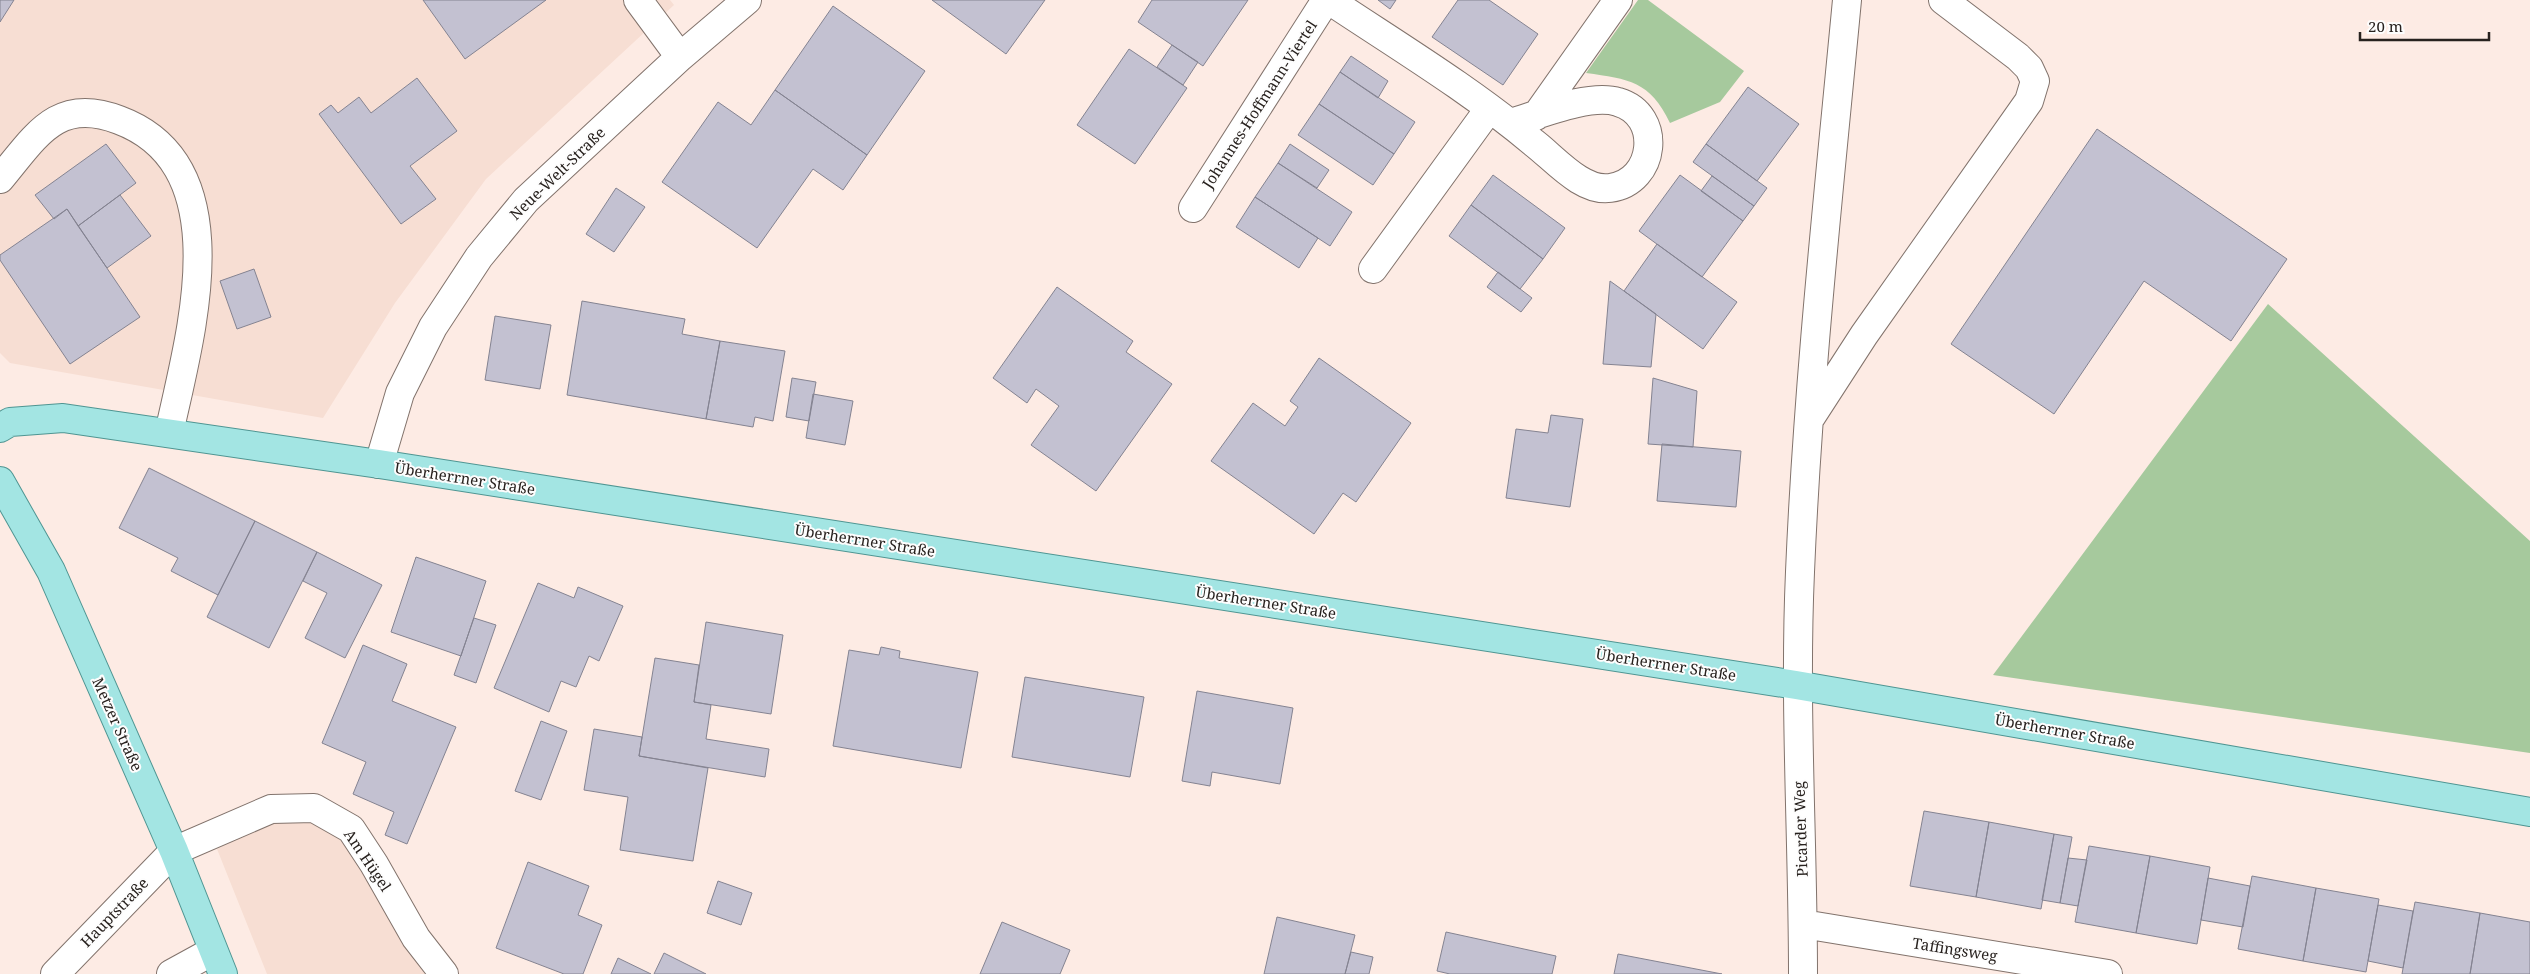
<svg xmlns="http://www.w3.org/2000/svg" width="2530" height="974" viewBox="0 0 2530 974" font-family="'Noto Serif',serif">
	<rect width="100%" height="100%" fill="#fdebe4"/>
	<path fill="#f7ded3" d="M0 0H670L674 5 486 179 395 303 323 418 10 363 0 353Z
		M310 822 344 842 368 872 407 949 425 974H267L217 849 268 823Z"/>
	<path fill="#a6c99d" d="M1638 0H1648L1744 71 1720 102 1670 123C1650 81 1629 79 1586 73Z
		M2268 304 2530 541V753L1993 675Z"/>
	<path fill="#c3c1d1" stroke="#848391" d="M0 0H14L0 22Z
		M423 0H546L465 59Z
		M932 0H1045L1006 54Z
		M1152 0H1248L1203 66 1138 22Z
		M1378 0H1396L1390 9Z
		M1458 0H1489L1538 34 1503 85 1432 37Z
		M833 6 925 71 867 155 775 90Z
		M1172 45 1198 62 1183 85 1157 67Z
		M1129 49 1187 88 1135 164 1077 125Z
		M1351 56 1388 81 1378 98 1340 72Z
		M1340 72 1415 122 1394 154 1319 104Z
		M417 78 457 131 410 166 436 199 401 224 319 114 331 105 338 113 359 97 371 113Z
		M1748 87 1799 124 1757 181 1706 144Z
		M775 90 867 155 843 190 813 169 757 248 662 182 718 102 751 125Z
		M1319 104 1394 154 1373 185 1298 135Z
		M2097 129 2287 259 2231 341 2144 281 2054 414 1951 344Z
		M106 144 136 183 78 226 67 209 54 219 35 195Z
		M1290 144 1329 170 1317 188 1278 163Z
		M1706 144 1767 188 1754 206 1693 162Z
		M1278 163 1352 212 1330 246 1255 197Z
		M1493 175 1565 228 1543 259 1471 205Z
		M1680 175 1743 221 1702 277 1639 231Z
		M1712 176 1754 206 1743 221 1701 191Z
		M616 188 645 207 614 252 586 234Z
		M120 195 151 236 107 268 78 226Z
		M1255 197 1318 238 1299 268 1236 227Z
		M1471 205 1543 259 1520 289 1449 236Z
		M67 209 140 317 70 364 0 260V255Z
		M1657 244 1737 302 1703 349 1624 291Z
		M254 269 271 317 237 329 220 281Z
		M1498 272 1532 298 1521 312 1487 287Z
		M1610 281 1656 314 1651 367 1603 364Z
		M1057 287 1133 341 1126 352 1172 384 1096 491 1031 445 1059 406 1036 389 1027 403 993 378Z
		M582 301 685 319 682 334 720 341 706 419 567 395Z
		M495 316 551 325 540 389 485 380Z
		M720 341 785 351 773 421 755 417 753 427 706 419Z
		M1319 358 1411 423 1356 502 1343 493 1314 534 1211 461 1253 403 1285 426 1298 407 1290 401Z
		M792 378 816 382 809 421 786 417Z
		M1653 378 1697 391 1693 447 1648 444Z
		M813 394 853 401 845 445 806 438Z
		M1551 415 1583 419 1570 507 1506 498 1516 429 1548 433Z
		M1662 444 1741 451 1736 507 1657 501Z
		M149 468 255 521 218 595 171 571 178 558 119 528Z
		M255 521 317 552 269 648 207 617Z
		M317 552 382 585 345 658 305 638 327 593 303 581Z
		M416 557 486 581 461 656 391 632Z
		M538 583 574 598 578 587 623 606 599 661 589 656 576 687 561 681 549 712 494 688Z
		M474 618 496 625 476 683 454 675Z
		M706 622 783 635 771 714 694 702Z
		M363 645 407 664 392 701 456 727 407 844 385 835 394 812 353 794 366 762 322 743Z
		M881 647 900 651 899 658 978 672 961 768 833 746 849 650 879 655Z
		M655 658 699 665 694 702 711 705 706 739 769 749 765 777 639 756Z
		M1025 677 1144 697 1130 777 1012 757Z
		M1197 691 1293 708 1280 784 1212 772 1210 786 1182 781Z
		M541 721 567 731 541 800 515 791Z
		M594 729 642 737 639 756 708 768 693 861 620 850 628 797 584 790Z
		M1924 811 1989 822 1976 897 1910 886Z
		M1989 822 2054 834 2041 909 1976 897Z
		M2054 834 2072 837 2060 903 2042 900Z
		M2089 846 2150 856 2136 933 2075 922Z
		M2150 856 2210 867 2197 944 2136 933Z
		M2068 858 2087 860 2078 906 2060 903Z
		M528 862 589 886 578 915 602 925 583 974H564L496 948Z
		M2252 876 2316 888 2303 961 2238 949Z
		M2208 878 2250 886 2243 927 2201 920Z
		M718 881 752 893 741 925 707 913Z
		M2316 888 2379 899 2366 972 2303 961Z
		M2415 902 2480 913 2470 974H2402Z
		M2378 905 2413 911 2403 968 2368 961Z
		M2480 913 2530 922V974H2470Z
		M1277 917 1355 935 1345 974H1264Z
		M1002 922 1070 950 1060 974H980Z
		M1446 932 1556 956 1552 974H1450L1437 971Z
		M1351 952 1373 957 1369 974H1345Z
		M664 953 706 974H654Z
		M1618 954 1722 974H1614Z
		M618 958 651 974H611Z"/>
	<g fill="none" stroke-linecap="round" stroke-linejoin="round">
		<g stroke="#82736c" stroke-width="30">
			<path id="minor" d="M638 0 680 57
				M1329 0C1398 46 1471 90 1534 143 1555 159 1582 192 1610 188 1656 182 1663 115 1618 102 1590 93 1538 115 1511 123
				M1536 116 1618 0
				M0 179C36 136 57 96 119 120 242 166 189 339 169 433
				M1193 208 1326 0
				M1373 269 1489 109
				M1809 420 1864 335 2029 101 2035 81 2029 68 2018 57 1943 0
				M379 464 400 393 433 327 479 257 526 200 680 57 747 0
				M1803 924 2108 974
				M55 974 174 851 271 809 314 808 351 829 374 864 416 938 444 974
				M171 974 213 951
				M1803 974C1803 840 1794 706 1800 572 1808 381 1829 190 1847 0"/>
		</g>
		<g stroke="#4f9592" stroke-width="30">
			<path id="major" d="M0 428 10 422 63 418 379 464 1796 685 2530 812
				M0 481 51 571 174 851 223 974"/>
		</g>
		<use href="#minor" stroke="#fff" stroke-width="28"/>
		<use href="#major" stroke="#a3e5e3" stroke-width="28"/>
	</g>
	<g text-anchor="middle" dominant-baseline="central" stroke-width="4" stroke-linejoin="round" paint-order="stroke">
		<g font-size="15" fill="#27211e" stroke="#fdfdfd">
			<text transform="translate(1259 104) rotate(-57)">Johannes-Hoffmann-Viertel</text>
			<text transform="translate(557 173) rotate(-44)">Neue-Welt-Straße</text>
			<text transform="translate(465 478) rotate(9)">Überherrner Straße</text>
			<text transform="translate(865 540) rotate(9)">Überherrner Straße</text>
			<text transform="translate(1266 602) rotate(9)">Überherrner Straße</text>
			<text transform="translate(1666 664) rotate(9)">Überherrner Straße</text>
			<text transform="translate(118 724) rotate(66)">Metzer Straße</text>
			<text transform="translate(2065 731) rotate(10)">Überherrner Straße</text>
			<text transform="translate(1800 829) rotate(-92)">Picarder Weg</text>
			<text transform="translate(368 860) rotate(56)">Am Hügel</text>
			<text transform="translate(114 912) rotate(-46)">Hauptstraße</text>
			<text transform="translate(1955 949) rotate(9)">Taffingsweg</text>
		</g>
	</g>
	<path d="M2360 32v8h129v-8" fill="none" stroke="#27211e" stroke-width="2.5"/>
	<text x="2368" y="32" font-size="15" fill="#27211e" stroke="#fdfdfd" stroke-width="4" paint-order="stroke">20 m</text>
</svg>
